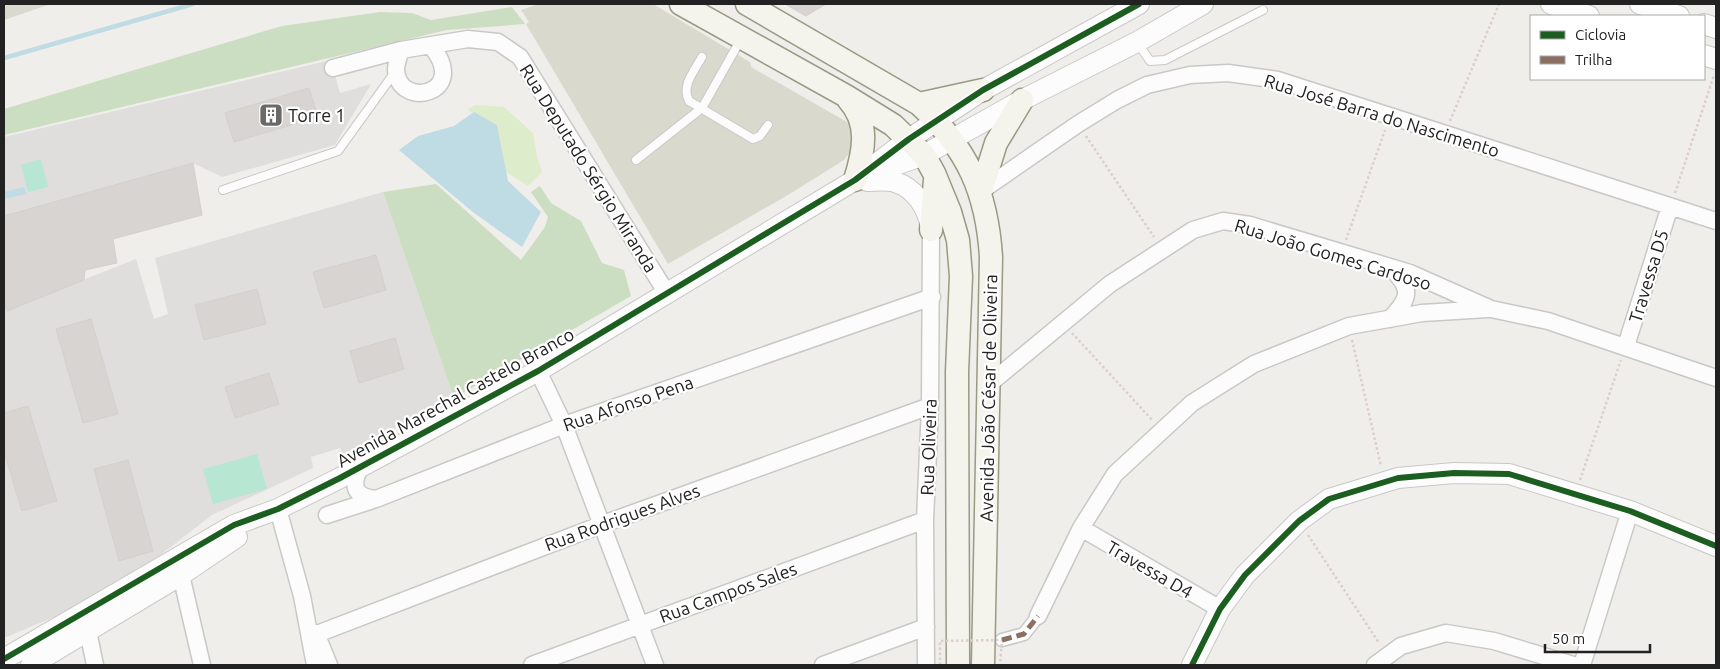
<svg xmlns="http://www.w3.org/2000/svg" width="1720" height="669" viewBox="0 0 1720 669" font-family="Ubuntu,sans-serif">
	<rect width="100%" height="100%" fill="#f0eeeb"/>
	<path fill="#dfdedc" d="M331 60 340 93 371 84 335 145 222 177 193 163 4 216V137Z
		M383 192 454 398 342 455 340 448 311 457 313 468 212 515 145 567 75 608 4 638V301L7 310 136 259 154 319 168 314 155 258Z"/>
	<path fill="#d9d9cd" d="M4 4H51L4 20Z
		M539 4H653L750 62 751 67 847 122 854 140 851 151 844 160 788 195 668 264 526 24 529 22 521 10Z"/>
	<path fill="#ddeccb" d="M475 105 504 107 533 133 537 156 542 172 528 186 506 172 497 125 467 110Z"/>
	<path fill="#cbdec1" d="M512 7 525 24 447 30 4 135V109L282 26 380 12 412 13 431 20Z
		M436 184 521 260 545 227 548 217 531 192 540 186 551 203 581 221 602 263 624 270 631 296 454 398 383 192Z"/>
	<path fill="#b7e6d2" d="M41 159 48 187 28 192 21 165Z
		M257 454 267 489 213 504 203 469Z"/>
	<path fill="#bfdbe3" d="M474 112 497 125 508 181 541 212 522 247 474 213 399 150 418 136 454 126Z
		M24 187 26 194 4 199V192Z"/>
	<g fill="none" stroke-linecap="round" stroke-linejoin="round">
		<path stroke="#bfdbe3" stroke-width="4.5" d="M4 58 193 4"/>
	</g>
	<path fill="#d7d4d2" stroke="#d3d0cc" d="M785 4H826L806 16Z
		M309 88 318 117 234 142 225 113Z
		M193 163 202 215 113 239 117 263 85 270 84 280 7 311 4 301V216Z
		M376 255 386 290 324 308 313 272Z
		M257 289 266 324 204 340 195 305Z
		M91 319 118 414 83 423 56 329Z
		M395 338 404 369 359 383 350 351Z
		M269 373 279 404 235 418 225 387Z
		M28 406 57 501 22 511 4 452V413Z
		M128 460 153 551 119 561 94 469Z"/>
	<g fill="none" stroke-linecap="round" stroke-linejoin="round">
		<g stroke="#c9c8c7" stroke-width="10">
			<path id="service" d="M1137 42 1150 61 1165 60 1263 10
				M702 57C694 71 681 86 689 101L753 139 760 136 768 125
				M636 160 702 108 741 39
				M223 190 338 151 395 72"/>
		</g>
		<g stroke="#c9c8c7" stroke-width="15">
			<path id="pedestrian" d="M1002 640 1024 634 1038 616"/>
		</g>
		<g stroke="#c9c8c7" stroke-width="19">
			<path id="minor" d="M401 50C399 56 396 63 396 70 399 111 471 93 431 46
				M333 68 401 50 468 39 498 42 520 57 666 292
				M981 191 1078 124 1117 100 1147 85 1190 75 1228 73 1278 80 1716 221
				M1390 319C1411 297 1412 289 1390 267
				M1626 346 1670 206
				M538 371 564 425 655 665
				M988 385 1110 284 1193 230 1223 221 1250 225 1410 273 1491 309 1548 321 1716 378
				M360 467C351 487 354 496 376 499
				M278 509 302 596 315 665
				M327 515 376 499 564 425 932 297
				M1081 528 1220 609
				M181 575 202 665
				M1038 616 1081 528 1115 474 1192 403 1254 364 1349 326 1422 313 1488 309
				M88 631 95 665
				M316 633 329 665
				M317 634 603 524 930 406
				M532 665 925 520
				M823 665 926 627
				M926 665 925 520 930 406 931 230
				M1375 665 1401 646 1446 633 1494 641 1573 665
				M1582 665 1630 511"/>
		</g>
		<g stroke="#c9c8c7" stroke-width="22">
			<path id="tertiary" d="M1551 4 1589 16
				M1640 4 1679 16
				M1704 24 1716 28
				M1704 55 1716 59
				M873 173 924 155 1022 100 1137 42 1203 4
				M867 181C876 181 887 179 895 182 915 188 927 207 931 227
				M4 659 234 525 278 509 340 478 538 371 855 180 909 139 983 90 1139 4
				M31 665 181 575 237 537
				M1192 665 1220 609 1245 575 1299 521 1329 499 1398 478 1454 473 1509 474 1630 511 1716 546"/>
		</g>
		<g stroke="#999a82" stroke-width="25">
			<path id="secondary" d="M681 4 846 96 893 125 924 155 934 173 950 212 958 240 961 276 957 372 958 665
				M747 4 919 104C968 149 987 193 991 257L983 665
				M848 99C870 123 864 151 855 180
				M919 104 983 90
				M981 191 996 143 1022 100
				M931 230 935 180"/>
		</g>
		<path stroke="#dccecd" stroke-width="2.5" stroke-dasharray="2.5 2.5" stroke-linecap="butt" d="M1450 121 1499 4
			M1086 136 1154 237
			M1675 193 1714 75
			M1346 240 1385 130
			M1072 333 1153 421
			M1352 340 1381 466
			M1580 480 1621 360
			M1308 535 1379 643"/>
		<use href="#service" stroke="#fdfcfc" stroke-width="8"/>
		<use href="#pedestrian" stroke="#fdfcfc" stroke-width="12"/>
		<use href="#minor" stroke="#fdfcfc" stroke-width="16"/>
		<use href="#tertiary" stroke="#fdfcfc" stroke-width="20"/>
		<use href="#secondary" stroke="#f4f4ed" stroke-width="22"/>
		<path stroke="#dccecd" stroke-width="2.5" stroke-dasharray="2.5 2.5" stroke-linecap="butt" d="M940 665V641L1002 640 1000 665"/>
		<path stroke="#8d6e63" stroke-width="5" stroke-dasharray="10 5" stroke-linecap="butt" d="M1002 640 1024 634 1038 616"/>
		<g stroke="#fff" stroke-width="9">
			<path id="cycleway" d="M4 659 234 525 278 509 340 478 538 371 855 180 909 139 983 90 1139 4
				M1192 665 1220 609 1245 575 1299 521 1329 499 1398 478 1454 473 1509 474 1630 511 1716 546"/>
		</g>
		<use href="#cycleway" stroke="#1b5e20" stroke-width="6"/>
	</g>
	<defs>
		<g id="building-square" transform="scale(1.25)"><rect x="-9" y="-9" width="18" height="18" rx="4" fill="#6a6968" stroke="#fff"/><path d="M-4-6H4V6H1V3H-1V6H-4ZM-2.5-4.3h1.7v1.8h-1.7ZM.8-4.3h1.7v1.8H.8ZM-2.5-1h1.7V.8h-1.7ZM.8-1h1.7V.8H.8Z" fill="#fff"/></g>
	</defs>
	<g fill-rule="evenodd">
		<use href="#building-square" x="271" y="115"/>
	</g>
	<g text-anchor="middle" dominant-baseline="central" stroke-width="4.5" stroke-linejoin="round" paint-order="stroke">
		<g font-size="18" fill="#222" stroke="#fff" text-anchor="start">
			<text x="288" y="115">Torre 1</text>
		</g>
		<g font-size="18" fill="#222" stroke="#fff">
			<text transform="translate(1382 115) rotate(17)">Rua José Barra do Nascimento</text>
			<text transform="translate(589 168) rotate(58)">Rua Deputado Sérgio Miranda</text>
			<text transform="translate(1333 254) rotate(17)">Rua João Gomes Cardoso</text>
			<text transform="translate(1648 276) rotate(-73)">Travessa D5</text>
			<text transform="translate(455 397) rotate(-29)">Avenida Marechal Castelo Branco</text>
			<text transform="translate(988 398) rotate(-89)">Avenida João César de Oliveira</text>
			<text transform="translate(628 403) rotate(-19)">Rua Afonso Pena</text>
			<text transform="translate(928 447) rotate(-88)">Rua Oliveira</text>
			<text transform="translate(622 517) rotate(-20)">Rua Rodrigues Alves</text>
			<text transform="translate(1150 569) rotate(30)">Travessa D4</text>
			<text transform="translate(728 592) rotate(-20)">Rua Campos Sales</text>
		</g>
	</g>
	<rect width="1720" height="669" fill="none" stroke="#222222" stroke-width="10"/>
	<rect x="1530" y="15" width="175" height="65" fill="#ffffff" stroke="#a7a7a7"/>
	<rect x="1540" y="31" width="25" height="8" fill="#1b5e20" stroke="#a7a7a7"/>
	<text x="1575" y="40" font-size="15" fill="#222222">Ciclovia</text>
	<rect x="1540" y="56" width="25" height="8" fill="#8d6e63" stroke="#a7a7a7"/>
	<text x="1575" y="65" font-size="15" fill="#222222">Trilha</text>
	<path d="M1545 644v8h105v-8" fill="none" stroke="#222222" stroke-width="2.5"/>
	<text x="1552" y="644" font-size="15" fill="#222222" stroke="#ffffff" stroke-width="4" paint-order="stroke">50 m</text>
</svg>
